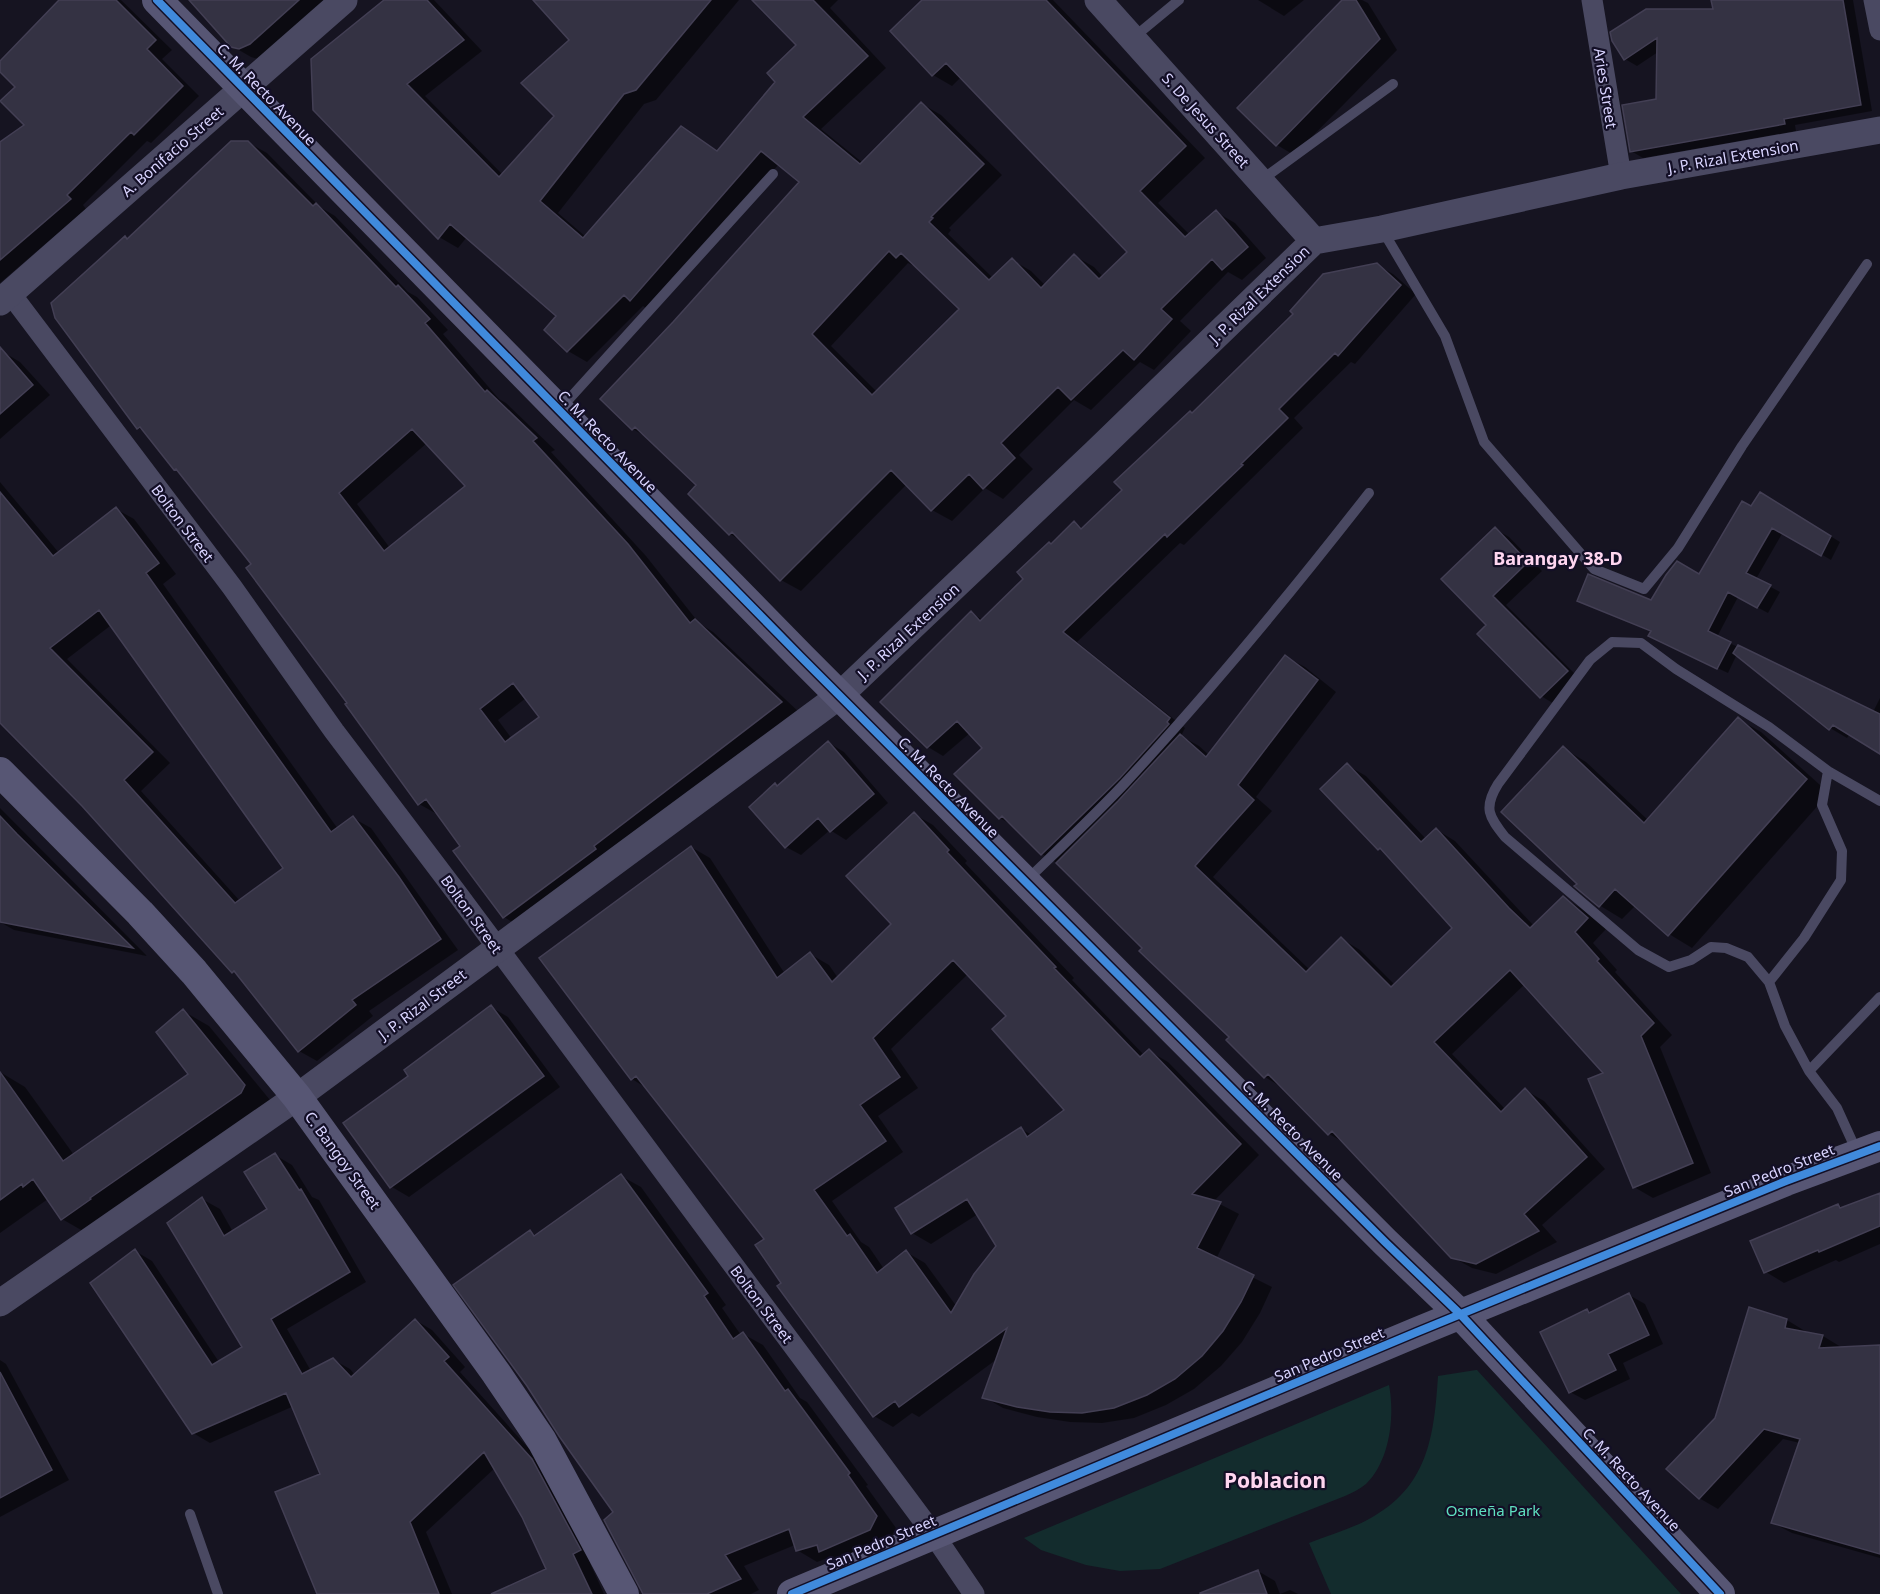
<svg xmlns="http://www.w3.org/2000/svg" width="1880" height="1594" viewBox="0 0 1880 1594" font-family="'Noto Sans',sans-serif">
	<rect width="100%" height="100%" fill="#161421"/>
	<path fill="#132c2d" d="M1476 1370H1477L1681 1594H1331L1309 1543C1329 1535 1351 1529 1369 1519 1428 1487 1434 1437 1438 1376Z
		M1389 1385C1395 1416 1390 1461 1366 1484 1360 1489 1352 1493 1345 1496L1160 1569 1120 1571 1086 1565 1041 1550 1024 1538Z"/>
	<path fill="#0007" fill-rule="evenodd" d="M61 0H121L172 50 162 59 199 96 151 143 147 141 83 205 86 209 0 283V144L26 125 17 87 0 69V63Z
		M191 0H329L258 59 251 57 232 46Z
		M386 0H434L482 51 425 96 503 175 556 116 571 40 535 0H739L656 100 644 104 558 213 586 237 682 128 719 152 777 82 798 45 754 0H838L830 8 886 68 821 129 863 163 922 104 941 115 1002 175 949 228 951 230 948 234 993 278 1012 260 1031 271 1046 286 1075 256 1094 267 1103 277 1129 252 961 77 952 86 933 75 925 0H1053L1205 158 1158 203 1190 235 1216 212 1235 223 1266 258 1242 280 1228 272 1180 321 1191 331 1154 370 1140 362 1091 410 1074 400 1019 455 1033 469 1003 499 985 488 952 521 932 510 907 484 801 591 781 580 745 543 730 534 698 485 648 438 633 429 674 323 801 182 779 164 650 311 643 306 587 362 568 351 559 316 467 237 458 248 439 237ZM908 263 916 267 961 309 877 392 831 346Z
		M1258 0H1304L1284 16Z
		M1344 0H1362L1368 3 1397 50 1294 155 1277 145Z
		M1713 0H1853L1872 111 1795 125 1796 131 1643 158 1631 151 1657 100 1658 52 1637 66 1625 59 1613 40 1715 11Z
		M247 142 267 153 320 207 335 216 408 292 417 297 448 330 443 334 499 399 506 403 555 450 551 452 646 556 699 623 713 632 800 713 522 928 504 917 462 846 437 814 419 804 253 564 180 472 175 469 146 432 138 428 125 238 128 240ZM427 443 467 486 390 548 357 504ZM526 698 541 717 512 739 498 720Z
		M1377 265 1393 274 1416 294 1355 364 1351 362 1294 418 1303 428 1184 545 1180 543 1077 642 1185 728 1181 736 1199 746 1210 756 1286 657 1305 667 1336 692 1256 797 1272 811 1213 877 1310 970 1342 939 1360 950 1395 985 1454 928 1385 852 1379 848 1347 765 1366 776 1426 839 1437 830 1455 841 1534 926 1564 898 1582 909 1606 929 1593 943 1617 970 1615 972 1672 1035 1660 1047 1711 1173 1653 1198 1634 1187 1605 1074 1525 984 1452 1054 1506 1110 1525 1090 1544 1101 1605 1169 1542 1225 1557 1242 1496 1274 1472 1268 1452 1257 1345 1143 1329 1134 1283 1088 1265 1077 1231 1037 1059 864 1042 854 1015 827 1000 818 984 748 970 733 943 756 928 747 971 613 983 620 1026 579 1052 545 1074 523 1084 529 1124 490 1192 414Z
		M3 352 20 362 50 395 0 439V354Z
		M0 482 59 553 116 509 134 519 176 574 163 584 338 829 353 818 371 828 458 950 369 1011 373 1016 317 1061 299 1051 240 976 233 972 83 804 0 721ZM110 626 285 868 240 901 141 791 170 763 67 659Z
		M1770 499 1840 542 1831 560 1783 532 1756 579 1780 592 1768 613 1738 597 1717 637 1873 712 1880 698V753L1850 734 1847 738 1830 728 1737 654 1728 673 1660 641 1652 632 1579 600 1652 601 1700 576 1751 508Z
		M1495 529 1509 537 1542 571 1506 605 1581 680 1556 705 1541 696 1488 625Z
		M1738 719 1761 732 1829 793 1692 948 1669 934 1636 905 1622 919 1599 905 1579 884 1563 748 1586 762 1648 820Z
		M829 743 844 752 888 803 846 840 830 830 801 855 786 847 775 785 778 787Z
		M0 808 147 956 14 930 0 922Z
		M914 814 933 825 967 861 965 863 1074 978 1072 980 1144 1055 1149 1051 1168 1062 1259 1155 1214 1201 1239 1214 1216 1259 1272 1287 1260 1313 1242 1342 1221 1366 1194 1389 1166 1405 1134 1418 1102 1423 1070 1422 1037 1417 1003 1408 984 1397 997 1359 919 1417 912 1413 893 1427 874 1416 780 1286 783 1283 766 1239 648 1089 632 1079 541 959 691 847 710 858 785 974 810 954 829 965 838 978 893 924ZM968 974 1008 1016 1066 1110 1032 1135 1021 1129 897 1208 912 1233 931 1244 978 1214 997 1246 957 1307 925 1263 906 1252 884 1269 869 1247 861 1242 832 1201 903 1152 878 1116 918 1088 891 1049Z
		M491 1007 508 1017 560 1087 409 1197 392 1187 345 1124 410 1076Z
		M183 1011 209 1026 270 1100 88 1234 62 1219 48 1199 0 1233V1072L25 1087 74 1155 190 1075Z
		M275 1155 292 1165 312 1197 319 1200 366 1282 287 1329 311 1371 332 1359 350 1369 355 1375 415 1320 432 1330 465 1367 460 1372 549 1471 597 1560 590 1563 604 1594H495L548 1570 523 1516 495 1468 426 1532 452 1594H318L322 1474 294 1406 210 1443 193 1433 135 1251 152 1261 219 1362 244 1347 202 1199 220 1209 233 1232 269 1210Z
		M621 1176 641 1187 726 1305 722 1308 741 1335 743 1334 763 1345 800 1398 807 1402 868 1485 866 1486 896 1528 889 1541 840 1562 831 1557 817 1562 797 1550 795 1545 744 1566 759 1590 751 1594H645L615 1513 530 1232 537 1236Z
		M1880 1194V1244L1839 1262 1836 1260 1784 1283 1766 1272 1752 1242 1838 1205 1843 1208Z
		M1629 1295 1645 1304 1663 1344 1623 1363 1630 1379 1585 1400 1570 1392 1587 1311 1591 1313Z
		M1787 1320 1805 1331V1333L1823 1336 1841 1347H1880V1558L1792 1533 1773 1523 1800 1443 1783 1439 1718 1509 1699 1498 1716 1419Z
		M0 1360 6 1364 69 1480 0 1517Z
		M1258 1571 1275 1581 1280 1594H1203Z
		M1290 1590 1298 1594H1280Z"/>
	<path fill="#343243" stroke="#433f54" stroke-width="1.5" fill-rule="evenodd" d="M59 0H116L156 40 147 49 183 86 134 135 131 132 67 195 71 199 0 260V142L24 125 0 101 15 87 0 72V61Z
		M189 0H299L250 44 239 49 231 47Z
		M384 0H427L464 40 407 84 499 177 554 116 521 83 569 40 533 0H711L636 90 624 94 540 201 583 238 681 126 717 151 775 82 767 73 796 45 752 0H813L868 56 803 117 860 164 921 102 984 164 931 217 933 218 929 222 989 280 1012 258 1041 288 1074 254 1099 279 1127 252 946 63 932 76 890 31 922 0H1046L1186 146 1140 191 1185 237 1216 210 1248 247 1222 270 1212 259 1161 309 1172 319 1134 360 1123 350 1071 400 1058 387 1001 443 1015 458 983 489 969 474 931 511 891 470 780 581 732 532 729 535 688 494 696 485 635 427 632 430 600 399 673 322 799 182 761 151 630 301 624 295 567 352 544 330 556 316 450 224 438 239 313 110 311 59ZM889 251 896 258 901 253 959 309 872 395 812 334Z
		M1342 0H1356L1380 39 1276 146 1237 108Z
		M1711 0H1843L1861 105 1784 119 1785 124 1630 152 1622 105 1656 99 1657 38 1624 60 1612 41 1610 32 1646 9H1713Z
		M231 141H248L313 206 316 203 396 287 398 285 430 319 425 323 485 392 487 390 537 438 533 441 628 544 690 623 695 619 782 702 594 846 596 849 503 918 453 851 460 846 426 799 418 805 345 704 347 703 246 568 251 564 176 469 174 470 140 427 137 429 55 318 51 303 125 236 127 239ZM412 429 465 486 384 551 339 493ZM513 683 539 717 505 742 480 709Z
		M1377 263 1401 285 1338 356 1335 353 1279 409 1288 418 1241 464 1243 465 1167 537 1165 534 1063 632 1170 718 1167 722 1169 724 1120 778 1041 855 1002 816 999 819 954 774 982 748 957 721 927 748 880 702 971 611 980 621 1023 579 1017 572 1049 542 1051 544 1074 521 1081 529 1122 490 1114 482 1190 411 1192 413 1293 314 1290 311 1323 274Z
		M0 347 33 385 0 414Z
		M0 492 53 556 116 507 159 563 146 573 331 832 353 816 399 877 441 939 352 1000 356 1005 298 1052 234 971 232 973 82 806 0 723ZM99 610 283 868 235 903 124 780 153 752 50 648Z
		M1760 492 1831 536 1821 556 1772 528 1746 573 1771 585 1757 608 1728 592 1708 631 1731 642 1717 669 1648 636 1651 631 1577 601 1588 574 1651 600 1666 575 1677 561 1699 574 1742 501 1751 506Z
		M1495 527 1528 562 1493 596 1568 671 1540 698 1477 634 1486 625 1441 579Z
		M1738 645 1880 714V754L1833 725 1829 730 1733 653Z
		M1285 655 1318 680 1238 785 1254 800 1195 866 1306 972 1341 937 1391 987 1452 928 1380 848 1378 850 1320 789 1347 763 1421 842 1436 828 1509 908 1530 928 1563 896 1588 918 1575 932 1599 959 1597 961 1654 1023 1641 1036 1693 1163 1633 1188 1588 1079 1603 1073 1510 970 1434 1042 1501 1112 1525 1088 1587 1157 1524 1214 1539 1231 1476 1264 1451 1258 1332 1131 1328 1135 1268 1074 1264 1078 1226 1040 1229 1037 1139 951 1142 948 1056 863 1118 801 1180 734 1206 757Z
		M1738 717 1807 779 1668 936 1615 889 1599 907 1574 886 1577 884 1501 812 1563 746 1644 823Z
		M828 741 874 794 830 832 818 818 785 848 749 807 775 783 777 786Z
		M914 812 949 850 947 852 1056 967 1054 968 1140 1057 1149 1049 1241 1144 1192 1194 1221 1202 1197 1248 1254 1275 1241 1302 1223 1331 1202 1356 1175 1379 1147 1395 1114 1408 1082 1413 1050 1412 1017 1407 982 1398 1007 1328 899 1407 895 1401 873 1417 777 1286 781 1283 755 1245 764 1239 636 1076 631 1080 539 958 691 846 777 978 810 952 832 982 891 924 846 876ZM953 960 1006 1016 992 1029 1064 1110 1027 1137 1021 1127 895 1208 911 1234 967 1199 996 1246 974 1274 951 1313 906 1250 877 1273 850 1234 847 1236 814 1190 886 1141 860 1105 900 1077 873 1038Z
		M0 816 17 834 133 948 0 922Z
		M491 1005 544 1076 390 1188 343 1123 408 1076 404 1070Z
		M183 1009 245 1085 241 1093 90 1198 91 1199 61 1220 33 1179 23 1187 22 1184 0 1200V1072L63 1161 188 1074 156 1032Z
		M275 1153 299 1190 301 1189 350 1272 271 1319 302 1374 333 1358 351 1377 415 1319 449 1357 444 1361 532 1459 581 1550 573 1554 592 1594H491L546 1569 522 1517 484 1452 410 1522 439 1594H317L275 1492 320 1474 286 1393 192 1434 90 1283 135 1249 212 1365 242 1347 167 1223 202 1197 224 1236 267 1209 244 1172Z
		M621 1174 708 1293 704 1296 733 1339 743 1332 785 1391 788 1389 850 1473 848 1475 877 1516 870 1530 819 1552 817 1545 796 1551 789 1529 725 1555 741 1579 707 1594H643L604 1520 613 1512 559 1436 527 1386 453 1285 530 1230 534 1236Z
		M1880 1193V1226L1819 1252 1818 1250 1764 1273 1750 1241 1838 1204 1840 1208Z
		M1629 1293 1649 1335 1608 1354 1616 1370 1569 1393 1540 1332 1587 1309 1589 1313Z
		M1749 1307 1787 1319 1785 1328 1823 1335 1819 1348 1880 1345V1554L1771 1523 1800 1439 1764 1429 1699 1499 1666 1469 1715 1418Z
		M0 1372 52 1470 0 1498Z
		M1258 1570 1267 1594H1200V1593Z"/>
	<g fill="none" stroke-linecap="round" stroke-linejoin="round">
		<path stroke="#4a4962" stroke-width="10" d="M1133 38 1179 0
			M1260 181 1393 84
			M1383 231 1445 336 1484 442 1594 569 1644 589 1678 548 1742 446 1867 264
			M560 409 773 174
			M1828 771 1880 801
			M1027 880C1060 848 1093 817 1125 783 1211 690 1291 593 1369 493
			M1769 982 1804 938 1841 880 1842 851 1822 805 1828 771 1769 727 1676 669 1641 643 1612 642 1590 660 1498 784C1483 808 1489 817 1505 837L1638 950 1669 967 1691 960 1711 947 1726 948 1748 957 1769 982 1785 1026 1809 1071 1837 1108 1857 1152
			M1809 1071 1880 997
			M190 1514 218 1594"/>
		<path stroke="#4a4962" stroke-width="21" d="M1592 0 1621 176
			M1874 0 1880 30
			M10 293 232 587 334 731 456 892 934 1535 974 1594"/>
		<path stroke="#4a4962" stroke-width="27" d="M1098 0 1314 241
			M0 302 344 0
			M0 1303 297 1097 839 696 1096 452 1314 241 1382 229 1621 176 1880 130"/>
		<path stroke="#575674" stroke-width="30" d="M157 0 801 657 1385 1242 1461 1315 1720 1594
			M0 772 140 913 194 972 297 1097 496 1373 542 1441 624 1594
			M792 1594 1417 1332 1786 1181 1880 1146"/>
		<g stroke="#130f26" stroke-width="11">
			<path id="cycleway" d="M157 0 801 657 1385 1242 1461 1315 1720 1594
				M792 1594 1417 1332 1786 1181 1880 1146"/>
		</g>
		<use href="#cycleway" stroke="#408adc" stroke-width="8"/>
	</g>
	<g text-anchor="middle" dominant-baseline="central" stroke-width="4.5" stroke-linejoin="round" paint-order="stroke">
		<g font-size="15" fill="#d9d4ff" stroke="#130f26">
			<text transform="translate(1606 88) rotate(81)">Aries Street</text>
			<text transform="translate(267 94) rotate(46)">C. M. Recto Avenue</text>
			<text transform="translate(1206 120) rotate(48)">S. De Jesus Street</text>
			<text transform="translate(172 151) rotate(-41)">A. Bonifacio Street</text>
			<text transform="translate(1733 156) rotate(-10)">J. P. Rizal Extension</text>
			<text transform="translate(1259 294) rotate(-44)">J. P. Rizal Extension</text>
			<text transform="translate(608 441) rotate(46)">C. M. Recto Avenue</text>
			<text transform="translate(183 523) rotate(53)">Bolton Street</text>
			<text transform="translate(908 631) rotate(-43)">J. P. Rizal Extension</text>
			<text transform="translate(949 787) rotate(45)">C. M. Recto Avenue</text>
			<text transform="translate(472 914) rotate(54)">Bolton Street</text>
			<text transform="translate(422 1004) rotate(-37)">J. P. Rizal Street</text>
			<text transform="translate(1293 1130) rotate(45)">C. M. Recto Avenue</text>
			<text transform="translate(343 1160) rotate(54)">C. Bangoy Street</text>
			<text transform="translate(1779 1170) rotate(-22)">San Pedro Street</text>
			<text transform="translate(762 1304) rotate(53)">Bolton Street</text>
			<text transform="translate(1329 1354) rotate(-23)">San Pedro Street</text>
			<text transform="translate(1632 1479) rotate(47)">C. M. Recto Avenue</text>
			<text transform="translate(881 1542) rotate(-23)">San Pedro Street</text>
		</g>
		<g font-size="15" fill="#5fe0c0" stroke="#130f26">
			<text x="1493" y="1510">Osmeña Park</text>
		</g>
		<g font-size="18" font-weight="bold" fill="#ffd6f0" stroke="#130f26">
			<text x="1558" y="558">Barangay 38-D</text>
		</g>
		<g font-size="21" font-weight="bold" fill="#ffd6f0" stroke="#130f26">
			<text x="1275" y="1480">Poblacion</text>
		</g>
	</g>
</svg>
